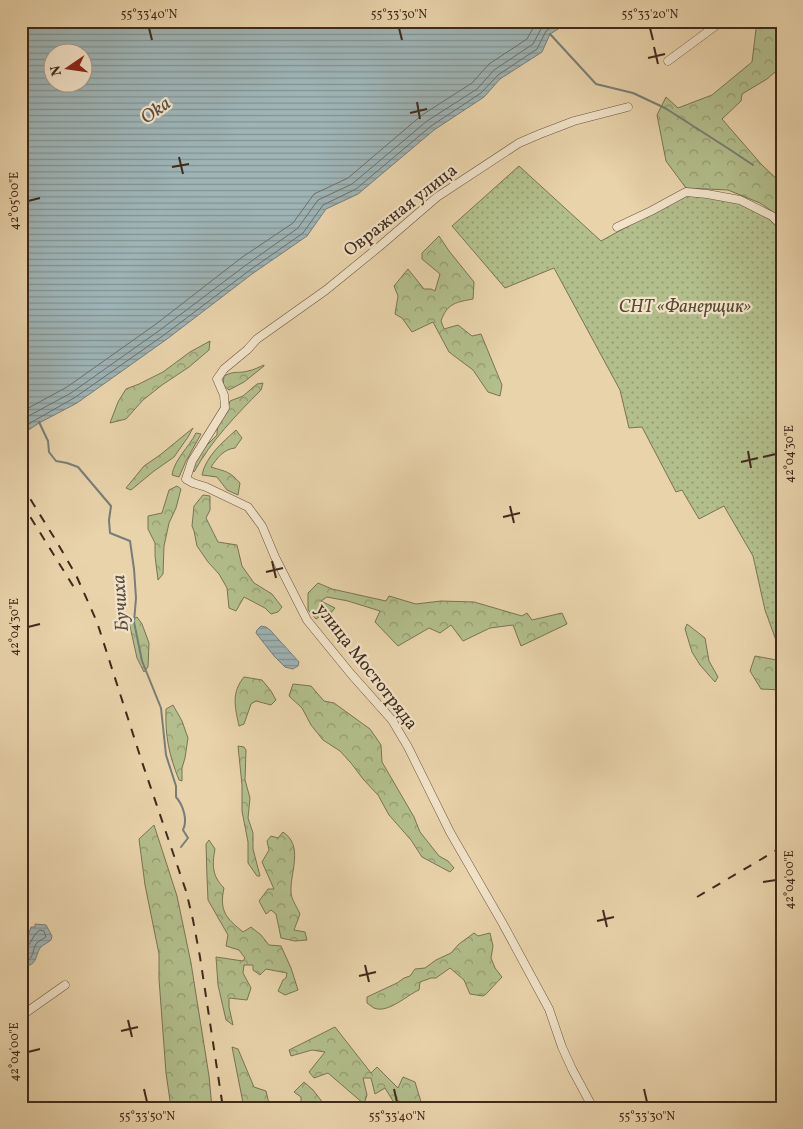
<svg xmlns="http://www.w3.org/2000/svg" width="803" height="1129" viewBox="0 0 803 1129" font-family="Vollkorn,serif">
	<defs>
		<pattern id="grass-dots" width="8" height="8" patternUnits="userSpaceOnUse" patternTransform="scale(1.25)"><rect width="8" height="8" fill="#b2be8c"/><path d="M2 2h.1M6 6h.1" fill="none" stroke="#929b72" stroke-width="1.8" stroke-linecap="round"/></pattern>
		<pattern id="forest-crowns" width="20" height="18" patternUnits="userSpaceOnUse" patternTransform="scale(1.25)"><rect width="20" height="18" fill="#b2be8c"/><path d="M2 6a3 3 0 1 1 6 0M12 15a3 3 0 1 1 6 0" fill="none" stroke="#929b72"/></pattern>
		<pattern id="water-rules" width="6" height="5" patternUnits="userSpaceOnUse" patternTransform="scale(1.25)"><rect width="6" height="5" fill="#9eb4b6"/><path d="M0 2.5h6" fill="none" stroke="#829393"/></pattern>
	</defs>
	<rect width="100%" height="100%" fill="#e9d3ab"/>
	<filter id="stains"><feTurbulence type="fractalNoise" baseFrequency=".004" numOctaves="4"/><feColorMatrix values="0 0 0 0 .2 0 0 0 0 .09 0 0 0 0 .02 0 0 0 .5 -.17"/></filter>
	<radialGradient id="worn" r=".72"><stop offset=".6" stop-color="#630" stop-opacity="0"/><stop offset="1" stop-color="#630" stop-opacity=".3"/></radialGradient>
	<path fill="url(#grass-dots)" stroke="#797454" d="M519 166 601 241 683 196 708 197 739 203 771 220 782 230V641L777 643 765 610 753 556 724 506 699 519 682 490 676 492 642 427 629 428 620 390 554 268 505 288 452 226Z"/>
	<path fill="url(#forest-crowns)" stroke="#797454" d="M757 21H776L782 31V66L767 79 742 94 741 101 722 119 761 164 782 184V218L760 203 728 190 686 188 666 161 657 115 666 97 678 108 712 95 752 62Z
		M439 236 449 251 474 282 473 299C457 302 447 303 441 321L444 329 458 325 472 336 481 334 502 385 500 396 488 392 473 370 449 352 433 322 412 332 402 318 395 314 398 296 394 286 408 269 424 289H431L435 291 440 274 422 259V253Z
		M210 341 209 350 189 367 162 385 143 400 126 419 110 423 118 402 126 389 139 384 163 372 190 352Z
		M264 365V366L244 382 229 390 223 385 224 376C236 370 237 374 248 371 254 370 259 367 264 365Z
		M263 383 261 390C236 415 211 441 194 472L192 467 201 451 217 435C216 421 227 414 230 401L243 396 257 384Z
		M193 428 188 437 174 457 154 471 131 490 126 488 144 466 160 455Z
		M236 430 242 438 235 448C224 449 217 458 211 467 227 472 229 471 240 483L238 495 227 490 217 477 202 475C206 456 222 443 236 430Z
		M196 433 201 434 186 461 179 477 172 475C174 460 189 447 196 433Z
		M177 486 181 489 176 508 169 523 164 546 163 574 158 580 155 556V543L148 529V516L162 513 169 490Z
		M203 495 210 496V510L206 518 218 542 237 545 242 566 254 583 272 594 282 607 278 612 271 614 265 608 244 597 236 611 229 608 227 588 219 574 208 562 197 546 194 531 192 526 194 506Z
		M318 583 332 589 386 601 389 596 416 604 441 601 474 602 522 616 527 613 532 620 562 613 567 624 521 646 513 625 490 628 463 641 451 625 440 633 429 628 398 646 375 622 380 611 348 601 327 597 321 601 335 608 330 614 323 615 316 619 308 610V593Z
		M137 617 142 624 149 643 148 667 144 672 137 658 129 622Z
		M687 624 705 638 709 661 718 677 715 682 700 665 692 652 685 629Z
		M755 656 782 661V690L761 689 750 671Z
		M244 677 262 680 271 691 276 700 271 705 256 701 251 704 244 724 239 726C235 707 231 693 244 677Z
		M293 684 311 686 324 701 334 703 370 729 381 745 382 762 414 817 420 832 439 856 448 861 454 868 450 872 422 857 411 840 389 815 378 795 363 779 351 763 340 751 323 740 311 725 302 708 289 696Z
		M173 705 182 721 188 738 185 758 182 768V781L179 780C169 755 165 736 166 709Z
		M238 746 244 747 246 750 245 780 250 798 248 818 253 833V849L260 876H257L248 863V842L242 811V785Z
		M154 825 177 896 191 963 209 1076 212 1108H168L170 1101 166 1073 159 979V954L145 885 139 839Z
		M283 832C304 846 290 872 291 892 291 899 297 907 300 914L294 930 305 932 307 940 295 941 281 938 276 914 271 910 266 914 259 901 268 889H274L262 862 269 850 267 841 271 836 278 838Z
		M209 840 215 849C212 865 212 876 224 888 219 911 226 918 243 932L251 927 261 935 269 945 281 946 291 968 298 990 285 995 278 991 283 980 286 978 287 973 266 969 260 975 253 970V965H244L243 973 251 988 247 1000 229 998V1007L233 1025 226 1020 218 985 216 957 243 961 245 958 239 950 226 946 228 935 208 900 207 877 206 844Z
		M474 933 478 936 490 933 493 946 491 958 495 968 502 977 486 994 483 996 470 994 464 980 450 968 436 978H431L420 982 419 990C407 995 388 1014 374 1008 372 1007 370 1005 367 1003V997L397 983 404 978 410 976 415 969 425 968 436 960 451 953 459 944Z
		M335 1027 371 1073 377 1067 398 1088 403 1077 415 1082 421 1102 407 1103 398 1101 399 1108H390L396 1106 385 1088 375 1094 371 1078H363L367 1095 364 1104 328 1073 314 1078 309 1072 325 1052 312 1050 291 1056 289 1050Z
		M232 1047 238 1049 254 1087 266 1091 270 1108H244Z
		M304 1082 313 1090 327 1108H305L301 1105V1097L294 1092Z"/>
	<path fill="url(#water-rules)" stroke="#787d78" fill-rule="evenodd" d="M25 21H571L550 34 542 52 500 79 484 97 434 130 358 194 326 209 307 236 252 274 167 339 77 403 39 423 21 435V24ZM52 52H82V82H52Z
		M261 626 266 627 270 630 299 662 298 666 293 669 285 667 274 656 256 633 257 630Z
		M35 924 46 925 52 936 51 940C48 943 42 945 40 948 35 957 37 966 23 966L21 964V947L26 941 31 927H35Z"/>
	<g fill="none" stroke-linecap="round" stroke-linejoin="round">
		<path stroke="#6f6f68" stroke-width="1" d="M21 412 67 387 156 324 241 258 293 223 314 194 348 178 422 115 472 83 489 64 527 39 537 21
			M21 421 34 413 71 393 160 330 246 265 298 228 318 200 352 184 427 121 477 89 494 70 533 44 542 27 550 21
			M21 429 37 419 74 398 164 335 250 270 303 233 323 205 356 189 431 126 481 93 498 75 537 49 546 31 561 21
			M21 950C32 948 31 935 40 930L44 931 46 937C43 939 38 941 36 944 31 953 35 961 21 961"/>
		<path stroke="#787d78" stroke-width="2" d="M550 34 596 84 633 93 665 108 729 149 753 165
			M39 422 48 441 49 452 56 461 67 463 78 467 111 506 109 520 110 533 130 541 134 569 136 598 134 622 142 661 161 708 166 755 176 786V797C183 805 188 820 183 830L188 838 181 847"/>
		<g stroke="#6a543f" stroke-width="9">
			<path id="minor" d="M668 61 722 21
				M617 227 651 211 686 192 707 194 740 200 772 216 782 226
				M21 1016 65 985
				M593 1108 572 1069 562 1047 549 1009 503 924 450 832 408 747 392 720 351 674 307 620 275 557 262 526 248 507 206 487 193 483 186 479 192 461 225 408 224 395 217 379 224 369 247 350 257 339 326 290 380 246 437 197 519 143 540 134 574 121 628 107"/>
		</g>
		<use href="#minor" stroke="#f1e2c8" stroke-width="8"/>
		<path stroke="#402a1b" stroke-width="2" stroke-dasharray="9 9" stroke-linecap="butt" d="M21 484 55 539 76 575 97 622 141 759 186 891 193 920 200 957 223 1108
			M21 502 75 589
			M697 897 782 847"/>
	</g>
	<path fill="none" stroke="#402a1b" stroke-width="2" d="M149 28 152 40M399 28 402 40M650 28 653 40M654 47 658 64M648 58 665 54M417 102 420 119M410 113 427 109M179 157 183 174M172 167 189 164M28 201 40 198M748 451 751 468M763 457 776 454M741 462 758 458M510 506 514 523M503 517 520 513M272 561 276 578M266 572 283 568M28 627 40 624M763 882 776 880M603 910 607 927M597 921 614 917M365 965 369 982M359 976 376 972M128 1020 132 1037M121 1031 138 1027M28 1052 40 1049M144 1089 147 1102M394 1089 397 1102M644 1089 647 1102"/>
	<g text-anchor="middle" dominant-baseline="central" stroke-width="4.5" stroke-linejoin="round" paint-order="stroke">
		<g font-size="18" fill="#402a1b" stroke="#f1e2c8">
			<text transform="translate(401 211) rotate(-38)">Овражная улица</text>
			<text transform="translate(366 667) rotate(52)">улица Мостотряда</text>
		</g>
		<g font-size="18" font-style="italic" fill="#574832" stroke="#f1e2c8">
			<text x="685" y="307">СНТ «Фанерщик»</text>
		</g>
		<g font-size="19" font-style="italic" fill="#584c42" stroke="#f1e2c8">
			<text transform="translate(156 111) rotate(-36)">Oka</text>
			<text transform="translate(121 603) rotate(-94)">Бучиха</text>
		</g>
	</g>
	<rect width="803" height="1129" fill="none" stroke="#e9d3ab" stroke-width="55"/>
	<g transform="translate(68 68) rotate(257)"><circle r="24" fill="#f1e2c8" stroke="#aa9883"/>
	<path d="M0-4L9 19L0 12L-9 19Z" fill="#8f2418"/>
	<text y="-8" font-size="14" font-weight="bold" text-anchor="middle" fill="#402a1b">N</text>
	</g>
	<rect x="28" y="28" width="748" height="1074" fill="none" stroke="#402a1b" stroke-width="2"/>
	<g font-size="12" text-anchor="middle" fill="#402a1b">
		<text x="149" y="18">55°33'40"N</text>
		<text x="399" y="18">55°33'30"N</text>
		<text x="650" y="18">55°33'20"N</text>
		<text transform="translate(14 201) rotate(-90)" y="4">42°05'00"E</text>
		<text transform="translate(789 454) rotate(-90)" y="4">42°04'30"E</text>
		<text transform="translate(14 627) rotate(-90)" y="4">42°04'30"E</text>
		<text transform="translate(789 880) rotate(-90)" y="4">42°04'00"E</text>
		<text transform="translate(14 1052) rotate(-90)" y="4">42°04'00"E</text>
		<text x="147" y="1120">55°33'50"N</text>
		<text x="397" y="1120">55°33'40"N</text>
		<text x="647" y="1120">55°33'30"N</text>
	</g>
	<rect width="100%" height="100%" filter="url(#stains)"/>
	<rect width="100%" height="100%" fill="url(#worn)"/>
</svg>
